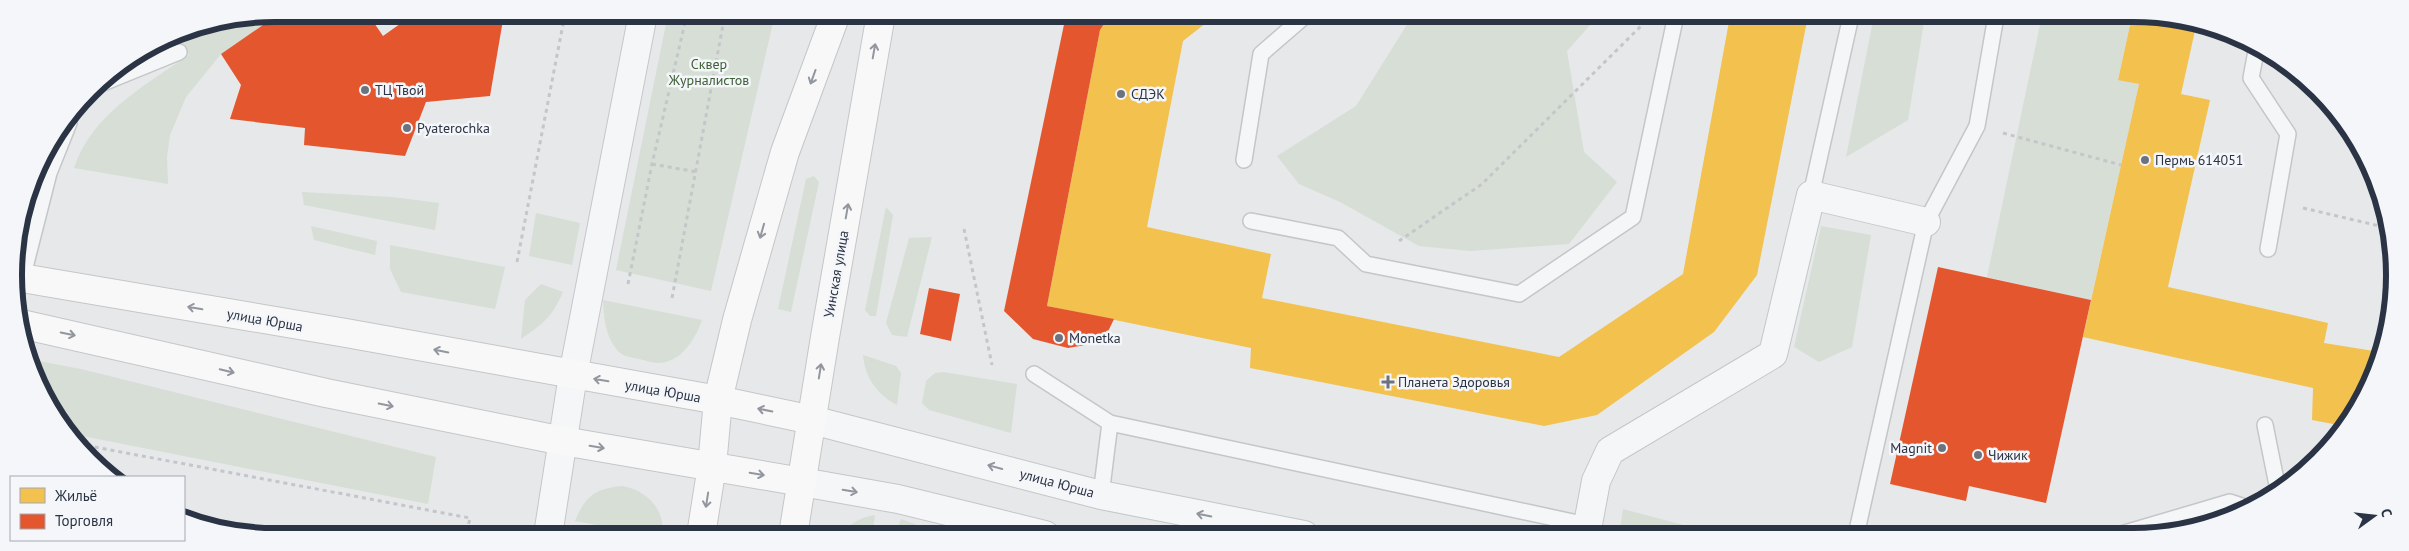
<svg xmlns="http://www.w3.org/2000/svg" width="2409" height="551" viewBox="0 0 2409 551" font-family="'PT Sans',sans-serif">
	<rect width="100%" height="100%" fill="#e6e8ea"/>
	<path fill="#d6ded6" d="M279 14 221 54 186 97 170 135 167 157 168 184 74 168C92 114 144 86 189 55L174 34Z
		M668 14H775L711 291 616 270Z
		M1413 15H1599L1567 51 1584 152 1617 182 1569 244 1470 251 1419 246 1340 202 1299 184 1277 156 1356 106Z
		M1874 16H1925L1908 120 1846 157Z
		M2044 16H2132L2118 79 2139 84 2091 300 1987 277 2041 20Z
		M814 176 819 182 791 312 778 309 806 179Z
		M302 192 392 197 439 203 435 230 304 205Z
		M886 207 893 215 876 316H870L865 310Z
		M536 213 580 223 572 265 529 256Z
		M311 226 377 241 375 255 314 240Z
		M1821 226 1871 235 1852 347 1819 362 1794 347Z
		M932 237 907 337 892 335 886 323 909 238Z
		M390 245 505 267 495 309 401 292 390 269Z
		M541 284 563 292C552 317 543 324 521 339L525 300Z
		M603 300 702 320C696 338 681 363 658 363 652 363 645 360 639 359 633 358 622 356 618 351 605 336 604 319 603 300Z
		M863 355 896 366 901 373 897 405C877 394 865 378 863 355Z
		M33 360 81 369 436 457 428 504 67 433 31 361Z
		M943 372 1017 384 1011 433 929 410 922 403 926 381 935 373Z
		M622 486C646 490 666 509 662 535H651L575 521C586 495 595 489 622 486Z
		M1623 509 1721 535H1619Z
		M875 515 872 535H842C849 523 862 517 875 515Z
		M901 519 944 535H895Z"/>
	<path fill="#f2c14e" d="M1110 15H1216L1183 41 1147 227 1271 254 1262 298 1559 357 1683 274 1730 16H1808L1757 275 1714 332 1597 415 1544 426 1250 368 1251 348 1047 306 1100 30Z
		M2132 16H2168L2196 26 2181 94 2210 100 2168 287 2328 323 2324 343 2380 352 2368 392 2344 426 2312 420 2313 388 2083 337 2139 84 2118 80Z"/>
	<path fill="#e4572e" d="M279 14H368L383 36 414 14H504L490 96 426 102 405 156 304 145 305 128 230 119 241 85 221 54Z
		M1066 15H1110L1100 30 1047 306 1114 319 1103 342 1068 348 1033 339 1004 311Z
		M1938 267 2091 300 2046 503 1969 486 1966 501 1890 484Z
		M929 288 960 294 951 341 920 334Z"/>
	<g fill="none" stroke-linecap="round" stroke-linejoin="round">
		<g stroke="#c4c6c8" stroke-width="18">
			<path id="service" d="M2257 46 2251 78 2288 134 2268 249
				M98 85 179 52
				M1244 160 1261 54 1306 15
				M1811 195 1851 16
				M1251 221 1338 238 1366 264 1519 294 1633 217 1676 15
				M22 279 49 173 69 123
				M1034 374 1110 423 1587 525
				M2265 425 2278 490
				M1101 495 1110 423
				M1856 535 1926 222 1977 126 1996 16
				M2118 535 2230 502 2251 509"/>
		</g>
		<g stroke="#c4c6c8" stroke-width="30">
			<path id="minor" d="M548 535 573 375 643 14
				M1586 535 1596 481 1610 451 1773 354 1811 195 1926 222"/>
		</g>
		<g stroke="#c4c6c8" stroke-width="30">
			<path id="tertiary" d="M812 420 1101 495 1304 535
				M802 482 898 499 1045 535"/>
		</g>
		<g stroke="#c4c6c8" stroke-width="30">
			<path id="secondary" d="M16 277 346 333 718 400 812 420
				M21 324 326 393 563 441 802 482
				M701 535 712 466 718 400 737 320 785 152 836 14
				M793 535 825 337 881 14"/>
		</g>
		<path stroke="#c5c6ca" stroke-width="3" stroke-dasharray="4 4" stroke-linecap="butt" d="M2003 133 2121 165
			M652 164 697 172
			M2303 208 2388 228
			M964 229 992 365
			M1399 241 1482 184 1644 23
			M517 262 565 14
			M628 284 652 164 687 14
			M672 298 725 14
			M79 444 470 518 466 535"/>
		<use href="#service" stroke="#f5f6f7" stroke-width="15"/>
		<use href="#minor" stroke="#f5f6f7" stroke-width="28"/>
		<use href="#tertiary" stroke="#f5f6f7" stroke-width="28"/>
		<use href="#secondary" stroke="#f8f8f8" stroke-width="28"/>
	</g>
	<defs><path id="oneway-shaft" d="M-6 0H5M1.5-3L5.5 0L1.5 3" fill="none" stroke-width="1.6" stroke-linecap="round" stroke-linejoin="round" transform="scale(1.25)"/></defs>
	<g stroke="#92969e">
		<use href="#oneway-shaft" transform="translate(874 51) rotate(-80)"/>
		<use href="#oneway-shaft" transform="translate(813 77) rotate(110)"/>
		<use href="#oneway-shaft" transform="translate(847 211) rotate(-80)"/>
		<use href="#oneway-shaft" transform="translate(762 231) rotate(106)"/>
		<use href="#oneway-shaft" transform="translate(195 308) rotate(-170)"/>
		<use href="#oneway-shaft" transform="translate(68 334) rotate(12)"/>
		<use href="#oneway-shaft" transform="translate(441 351) rotate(-169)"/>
		<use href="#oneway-shaft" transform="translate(227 371) rotate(13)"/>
		<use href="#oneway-shaft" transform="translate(820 371) rotate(-81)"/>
		<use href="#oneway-shaft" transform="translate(601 380) rotate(-170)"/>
		<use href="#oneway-shaft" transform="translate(386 405) rotate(11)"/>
		<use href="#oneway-shaft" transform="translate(765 410) rotate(-168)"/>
		<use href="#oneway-shaft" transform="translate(597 447) rotate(9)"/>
		<use href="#oneway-shaft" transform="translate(757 474) rotate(10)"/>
		<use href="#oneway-shaft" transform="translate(707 500) rotate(99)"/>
	</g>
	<g stroke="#90959e">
		<use href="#oneway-shaft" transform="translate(995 467) rotate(-165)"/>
		<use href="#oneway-shaft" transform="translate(850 491) rotate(10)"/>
		<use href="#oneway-shaft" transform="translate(1204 515) rotate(-169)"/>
	</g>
	<g fill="#6c737f" stroke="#f4f6f9" stroke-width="2">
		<circle cx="365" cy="90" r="5"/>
		<circle cx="1121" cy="94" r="5"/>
		<circle cx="407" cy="128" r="5"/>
		<circle cx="2145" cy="160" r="5"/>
		<circle cx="1059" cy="338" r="5"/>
		<path d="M1385.5 374.5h5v5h5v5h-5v5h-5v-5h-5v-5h5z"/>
		<circle cx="1942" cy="448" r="5"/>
		<circle cx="1978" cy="455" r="5"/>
	</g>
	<g text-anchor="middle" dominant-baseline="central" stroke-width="5" stroke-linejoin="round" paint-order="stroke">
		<g font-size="14" fill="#3f6138" stroke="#f4f6f9">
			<text x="709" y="64">Сквер<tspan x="709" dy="16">Журналистов</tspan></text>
		</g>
		<g font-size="14" fill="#2b3445" stroke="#f4f6f9" text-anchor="start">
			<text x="375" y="90">ТЦ Твой</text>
			<text x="1131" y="94">СДЭК</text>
			<text x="417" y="128">Pyaterochka</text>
			<text x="2155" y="160">Пермь 614051</text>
			<text x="1069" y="338">Monetka</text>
			<text x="1398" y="382">Планета Здоровья</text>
			<text x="1932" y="448" text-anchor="end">Magnit</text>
			<text x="1988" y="455">Чижик</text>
		</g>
		<g font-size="14" fill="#2b3445" stroke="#f4f6f9">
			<text transform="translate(836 274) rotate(-80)">Уинская улица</text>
			<text transform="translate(265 320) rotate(10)">улица Юрша</text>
			<text transform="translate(663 391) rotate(10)">улица Юрша</text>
			<text transform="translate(1057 483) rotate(15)">улица Юрша</text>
		</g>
	</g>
	<path d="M0 0H2409V551H0ZM275 22H2133A253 253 0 0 1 2386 275V275A253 253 0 0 1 2133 528H275A253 253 0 0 1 22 275V275A253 253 0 0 1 275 22Z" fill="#f4f6f9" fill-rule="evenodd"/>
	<path fill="none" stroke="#2b3445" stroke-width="6" d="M275 22H2133A253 253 0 0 1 2386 275V275A253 253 0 0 1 2133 528H275A253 253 0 0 1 22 275V275A253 253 0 0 1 275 22Z"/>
	<rect x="10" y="476" width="175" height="65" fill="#f4f6f9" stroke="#a4a8b1"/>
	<rect x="20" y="488" width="25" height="15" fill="#f2c14e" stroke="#a4a8b1"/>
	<text x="55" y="501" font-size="15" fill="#2b3445">Жильё</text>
	<rect x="20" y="514" width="25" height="15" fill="#e4572e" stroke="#a4a8b1"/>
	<text x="55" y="526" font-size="15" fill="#2b3445">Торговля</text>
	<g transform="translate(2374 516) rotate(75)" stroke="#f4f6f9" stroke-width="4" paint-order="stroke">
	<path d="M0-4L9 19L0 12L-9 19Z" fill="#2b3445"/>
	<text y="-8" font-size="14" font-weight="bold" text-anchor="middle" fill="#2b3445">С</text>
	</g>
</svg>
